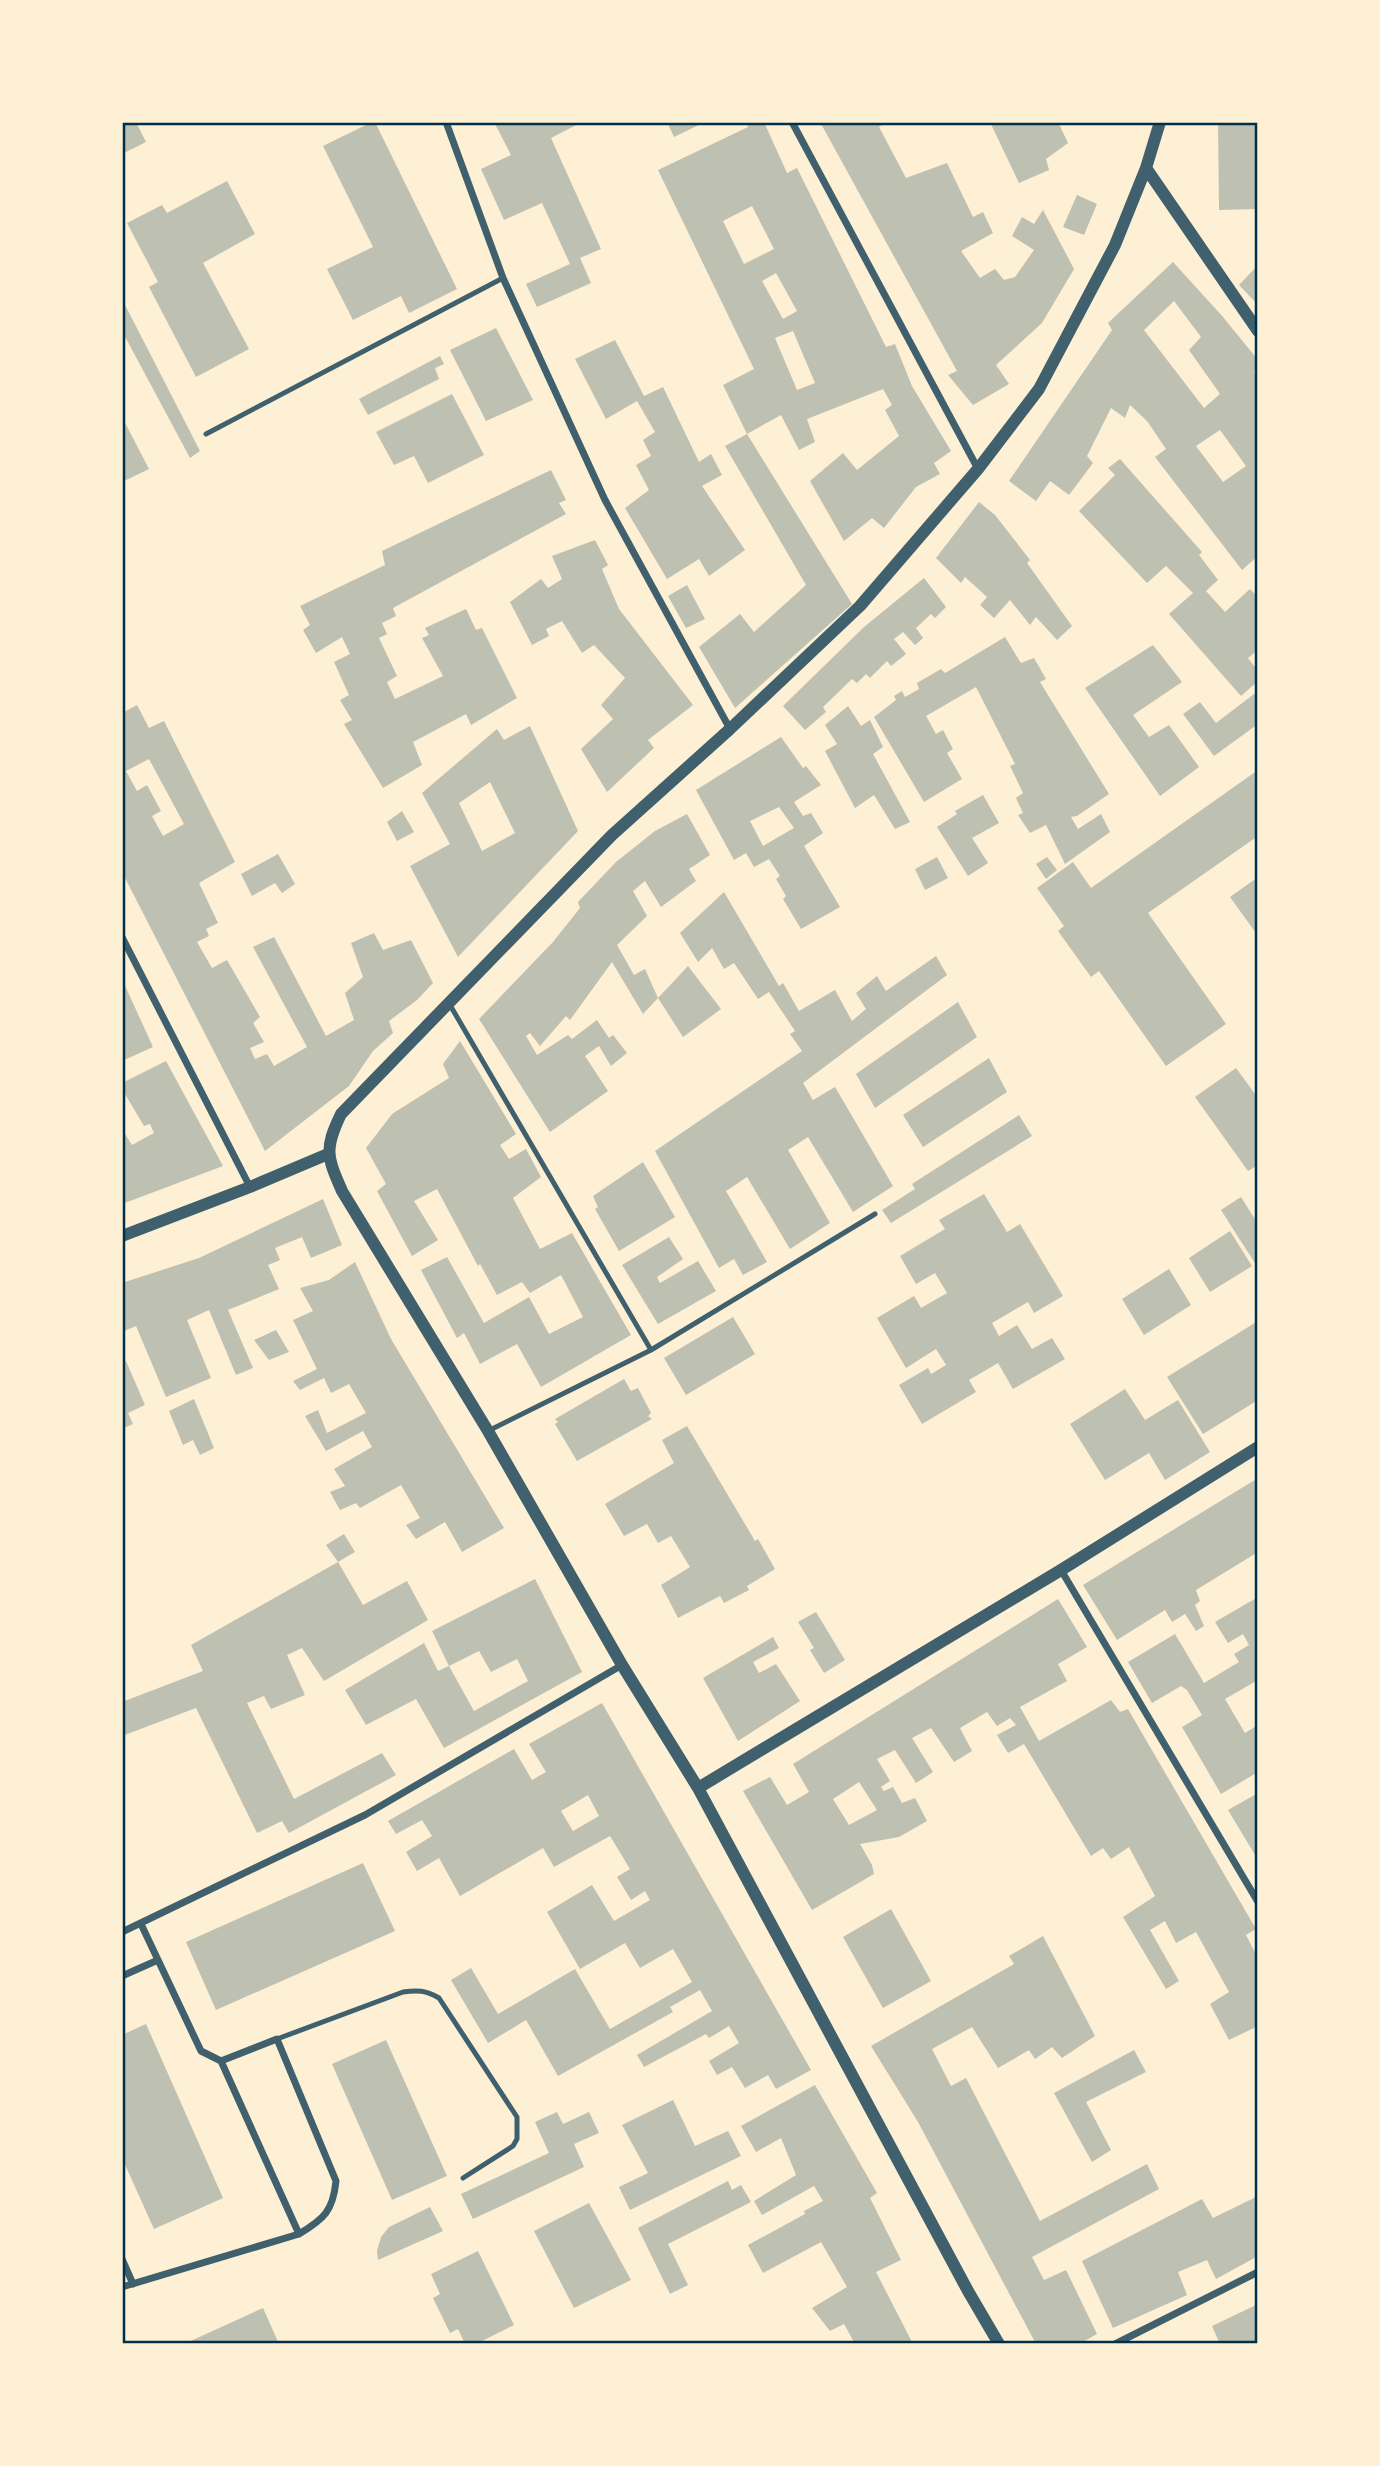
<svg xmlns="http://www.w3.org/2000/svg" width="1380" height="2466" viewBox="0 0 1380 2466" font-family="Helvetica,sans-serif">
	<rect width="100%" height="100%" fill="#fdf0d5"/>
	<path fill="#bec0b2" fill-rule="evenodd" d="M122 122H136L146 142 122 154Z
		M372 122H375L457 289 409 313 401 296 353 320 327 269 373 247 323 146Z
		M494 122H582L551 138 601 249 580 258 591 283 537 307 526 284 570 264 542 203 504 220 481 169 511 155Z
		M667 122H705L674 137Z
		M746 122H764L787 173 797 168 886 347 895 344 912 386 951 451 934 463 940 474 916 487 884 528 872 518 844 541 810 481 843 453 857 470 899 436 885 410 892 405 883 389 807 419 815 442 799 450 781 415 747 434 723 385 754 369 658 170 748 127ZM752 206 774 249 744 264 723 221ZM776 273 797 311 783 319 762 281ZM793 331 815 383 797 390 775 338Z
		M820 122H886L879 127 906 178 947 163 973 217 983 212 993 233 961 251 980 278 995 269 1004 280 1015 277 1034 250 1012 236 1022 217 1034 224 1043 210 1074 269 1042 323 996 365 1009 384 973 405 948 375 957 371Z
		M990 122H1058L1068 143 1046 159 1049 170 1019 183Z
		M1218 122H1258V209L1219 210Z
		M227 181 255 234 203 263 249 349 196 377 149 287 158 282 127 223 162 205 167 213Z
		M1077 195 1097 204 1084 235 1063 227Z
		M1173 262 1223 317 1258 360V368L1254 372 1258 378V556L1242 570 1155 457 1166 449 1147 421 1130 405 1125 418 1111 408 1087 456 1093 463 1069 495 1050 481 1036 501 1009 481 1112 330 1108 323ZM1174 301 1201 337 1189 350 1220 394 1204 408 1144 330ZM1220 430 1246 466 1223 482 1196 446Z
		M1258 265V305L1239 285Z
		M122 299 200 451 190 458 122 331Z
		M496 328 533 400 486 421 450 350Z
		M615 340 644 396 663 387 699 462 711 454 722 475 702 486 745 550 709 576 699 559 667 579 625 508 649 490 636 465 651 456 643 440 655 432 637 401 606 419 575 359Z
		M440 356 444 364 435 368 439 379 368 415 359 399Z
		M452 394 484 455 428 483 414 456 394 465 376 432Z
		M122 417 149 469 122 482Z
		M747 434 852 604 735 708 699 647 740 614 754 632 806 585 725 446Z
		M1120 459 1202 552 1199 555 1218 580 1206 591 1225 612 1250 589 1258 597V650L1248 658 1258 671V681L1241 696 1169 614 1193 593 1166 566 1147 583 1079 511 1115 475 1108 468Z
		M551 470 566 500 559 503 566 514 393 608 396 616 382 623 387 634 379 638 397 676 387 682 395 699 443 676 422 638 429 635 425 628 466 609 476 630 482 628 517 698 471 725 466 714 413 742 422 765 383 788 344 724 352 720 340 700 349 695 334 662 350 654 342 637 316 653 303 630 310 625 300 606 385 565 382 551Z
		M979 502 995 515 1030 560 1027 563 1072 626 1057 640 1036 617 1030 625 1010 600 994 618 980 605 987 597 965 577 961 583 936 558Z
		M595 540 608 565 602 569 619 609 693 705 648 740 654 748 607 792 581 749 613 719 601 705 625 678 594 645 582 653 562 621 546 629 549 636 532 645 510 602 541 579 548 588 562 579 552 556Z
		M924 578 946 607 935 618 931 614 916 628 923 638 915 645 903 632 894 639 906 654 891 666 887 661 870 678 866 674 857 683 852 679 823 707 826 712 805 730 783 706 864 627Z
		M687 585 705 619 686 628 668 596Z
		M1005 637 1021 663 1034 658 1046 679 1040 682 1109 794 1077 816 1071 817 1078 829 1101 814 1110 832 1065 864 1046 825 1030 833 1018 815 1023 813 1016 798 1023 793 1010 766 1015 764 976 687 926 716 936 734 943 730 953 749 947 753 962 779 924 802 874 717 896 700 894 696 902 691 905 697 919 689 917 683 941 669 945 673Z
		M1153 645 1182 682 1133 715 1149 737 1169 725 1199 767 1160 796 1085 688Z
		M1258 691V724L1214 756 1183 714 1200 702 1216 723Z
		M137 705 149 728 164 721 235 862 199 883 218 923 206 929 209 936 197 942 212 968 227 960 260 1017 253 1023 264 1042 250 1048 255 1059 267 1054 274 1066 307 1047 253 947 274 937 326 1036 354 1020 345 993 363 977 351 943 374 933 383 950 411 940 433 983 417 1000 389 1021 393 1033 373 1051 349 1086 265 1151 122 872V713ZM149 759 184 824 163 836 152 816 161 811 147 785 137 791 126 771Z
		M848 706 861 726 870 720 883 747 873 754 910 822 895 829 874 795 855 808 825 751 837 744 825 725Z
		M530 726 578 831 458 957 410 866 450 844 422 793 497 729 504 740ZM490 782 515 833 482 851 459 803Z
		M781 737 803 768 806 766 821 785 794 802 803 816 811 813 823 833 804 846 840 907 801 929 783 899 786 896 776 879 780 876 769 859 754 867 746 853 734 860 696 790ZM779 807 794 828 763 846 750 821Z
		M1258 770V836L1148 913 1226 1024 1166 1066 1099 971 1091 977 1058 931 1064 926 1037 888 1073 862 1091 888Z
		M983 795 999 823 972 838 988 863 968 876 937 827 957 814 955 811Z
		M402 811 414 832 397 841 387 822Z
		M687 814 710 855 689 869 696 881 661 907 645 881 633 891 647 916 617 945 634 975 645 969 658 998 643 1014 612 962 570 1020 566 1016 540 1046 530 1033 526 1036 537 1055 568 1035 572 1039 597 1020 609 1038 613 1035 627 1053 611 1066 599 1046 585 1056 608 1091 550 1132 479 1019 553 942 580 908 578 902 616 862 655 831Z
		M278 854 295 884 282 893 275 883 252 896 241 874Z
		M937 857 948 878 925 890 915 869Z
		M1047 857 1057 870 1046 879 1036 864Z
		M1258 877V936L1230 897Z
		M724 892 779 986 783 983 799 1011 835 990 852 1021 866 1009 856 993 877 976 886 991 936 956 947 975 803 1083 813 1100 835 1087 893 1186 853 1212 808 1137 788 1150 830 1223 790 1249 747 1177 726 1191 767 1262 743 1275 734 1259 719 1268 655 1151 802 1051 790 1034 795 1031 769 992 758 999 734 963 724 969 712 948 698 962 680 933Z
		M688 966 721 1009 683 1037 658 998Z
		M122 979 153 1047 122 1061Z
		M958 1002 977 1037 875 1108 856 1074Z
		M460 1041 516 1134 500 1145 509 1159 526 1149 541 1177 513 1198 540 1249 572 1233 631 1335 541 1387 517 1344 480 1364 464 1333 457 1338 421 1270 447 1257 484 1323 529 1297 549 1334 583 1317 561 1275 530 1293 522 1282 497 1295 480 1264 478 1266 437 1189 414 1201 438 1240 412 1256 377 1191 386 1184 366 1148 392 1114 449 1078 443 1064Z
		M989 1058 1007 1092 923 1147 903 1115Z
		M166 1061 223 1166 122 1204V1129L132 1145 154 1133 150 1124 144 1126 122 1089V1083Z
		M1236 1068 1258 1098V1165L1248 1171 1195 1097Z
		M1019 1115 1032 1136 891 1223 882 1210 915 1189 912 1184Z
		M643 1162 675 1217 619 1251 595 1209 598 1207 593 1196Z
		M984 1194 1007 1232 1020 1224 1063 1296 1034 1313 1028 1302 992 1323 999 1336 1017 1325 1032 1349 1052 1338 1065 1359 1013 1389 998 1363 969 1380 976 1392 922 1424 899 1385 928 1368 931 1374 946 1365 936 1349 906 1368 877 1318 914 1296 921 1308 947 1293 935 1273 916 1284 900 1256 945 1229 939 1220Z
		M1241 1197 1258 1224V1268L1221 1210Z
		M323 1199 342 1245 311 1258 302 1237 275 1248 280 1260 268 1265 279 1289 228 1310 253 1368 236 1375 209 1310 187 1320 211 1378 166 1397 136 1326 122 1332V1283L199 1258Z
		M1230 1231 1252 1266 1210 1292 1189 1258Z
		M669 1237 683 1259 657 1277 660 1283 698 1261 716 1291 658 1324 622 1265Z
		M355 1262 391 1339 504 1528 462 1552 445 1522 416 1539 406 1525 420 1518 401 1485 360 1508 356 1503 340 1510 330 1492 345 1486 334 1469 372 1447 363 1431 326 1451 305 1416 318 1410 327 1433 366 1413 349 1384 331 1393 324 1378 300 1390 293 1381 317 1369 293 1320 313 1311 300 1288 329 1280Z
		M1169 1269 1191 1305 1144 1335 1122 1299Z
		M733 1317 755 1354 686 1395 664 1358Z
		M1258 1321V1400L1203 1434 1167 1377Z
		M276 1330 289 1352 269 1360 254 1340Z
		M126 1361 145 1405 128 1413 133 1424 122 1429V1363Z
		M624 1379 631 1391 638 1388 651 1413 648 1416 652 1419 577 1461 555 1424 558 1422 555 1419Z
		M1125 1389 1145 1420 1178 1400 1210 1452 1165 1480 1149 1453 1105 1480 1070 1424Z
		M194 1399 214 1448 200 1455 193 1440 183 1445 169 1411Z
		M687 1426 755 1541 758 1539 775 1569 747 1586 749 1590 724 1603 720 1596 678 1618 661 1585 690 1567 671 1536 658 1543 647 1524 624 1536 605 1504 674 1463 662 1440Z
		M1258 1478V1552L1196 1590 1200 1601 1195 1605 1204 1626 1196 1631 1185 1614 1172 1622 1165 1610 1117 1640 1083 1585Z
		M344 1534 355 1552 338 1562 326 1545Z
		M338 1562 363 1605 407 1581 428 1620 324 1681 302 1648 287 1655 305 1695 271 1709 264 1696 247 1703 294 1799 382 1753 396 1775 289 1833 282 1821 257 1833 196 1708 122 1736V1702L203 1671 191 1645Z
		M535 1579 582 1672 444 1748 416 1699 366 1725 345 1690 424 1643 438 1671 449 1666 474 1711 528 1681 517 1659 491 1672 479 1651 449 1666 432 1631Z
		M1258 1597V1680L1225 1699 1245 1733 1256 1726 1258 1729V1772L1221 1794 1182 1727 1202 1715 1187 1690 1181 1686 1152 1703 1128 1662 1175 1634 1204 1683 1239 1662 1234 1654 1249 1645 1243 1634 1228 1643 1215 1622Z
		M1058 1599 1087 1647 1058 1664 1067 1681 1020 1707 1039 1741 1111 1700 1120 1712 1128 1709 1256 1929 1246 1935 1258 1958V2026L1229 2040 1210 2004 1229 1992 1196 1932 1176 1943 1165 1921 1150 1930 1179 1981 1166 1989 1123 1917 1155 1896 1129 1847 1111 1859 1103 1848 1091 1856 1024 1744 1008 1753 997 1735 1016 1725 1010 1718 997 1726 987 1712 960 1728 972 1751 954 1762 931 1728 912 1738 933 1772 916 1783 895 1750 877 1759 890 1781 881 1787 884 1791 893 1787 902 1803 915 1798 927 1821 899 1837 860 1844 872 1865 874 1874 812 1910 743 1791 770 1777 787 1805 809 1792 793 1764ZM859 1782 877 1810 849 1825 833 1799Z
		M816 1612 845 1660 824 1673 810 1650 814 1648 798 1622Z
		M773 1637 779 1648 753 1662 759 1673 776 1664 800 1701 738 1741 703 1678Z
		M602 1703 811 2070 776 2089 768 2075 745 2088 732 2067 717 2075 709 2061 739 2043 729 2026 709 2038 706 2034 644 2067 637 2055 712 2011 700 1990 670 2007 673 2012 558 2076 526 2020 488 2043 451 1980 471 1968 498 2014 575 1969 610 2029 692 1982 673 1949 640 1968 625 1943 580 1969 547 1912 592 1885 614 1921 650 1900 645 1891 631 1900 617 1877 630 1869 610 1836 554 1867 543 1848 460 1896 439 1858 417 1871 406 1852 432 1836 422 1820 396 1834 388 1821 514 1749 532 1780 546 1772 529 1744ZM588 1795 599 1816 573 1831 561 1811Z
		M1258 1793V1860L1228 1810Z
		M363 1863 395 1931 216 2010 186 1942Z
		M891 1909 931 1981 883 2008 843 1937Z
		M1043 1936 1095 2036 1062 2058 1052 2047 1035 2059 1029 2050 998 2068 972 2027 932 2049 951 2086 966 2078 1040 2221 1147 2164 1159 2189 1032 2257 1044 2280 1066 2270 1097 2334 1079 2344H1036L918 2122 871 2046 1014 1964 1009 1956Z
		M146 2024 223 2198 154 2229 122 2158V2035Z
		M386 2040 447 2176 392 2200 332 2064Z
		M1134 2050 1146 2072 1086 2102 1111 2150 1092 2162 1054 2093Z
		M815 2085 877 2193 870 2198 901 2260 876 2272 913 2344H855L844 2324 830 2331 812 2308 847 2287 821 2242 763 2273 748 2245 805 2214 804 2211 823 2201 814 2186 762 2215 754 2201 796 2175 781 2138 756 2152 741 2126Z
		M673 2100 695 2146 728 2131 741 2156 630 2210 619 2187 648 2173 622 2125Z
		M557 2112 563 2124 589 2112 599 2133 574 2144 584 2167 473 2219 461 2194 549 2153 535 2122Z
		M728 2181 732 2190 741 2185 751 2202 668 2244 688 2285 670 2294 638 2228Z
		M1258 2196V2256L1216 2279 1207 2260 1178 2272 1187 2295 1113 2328 1082 2261 1202 2199 1213 2218Z
		M589 2203 631 2280 574 2308 534 2231Z
		M430 2207 443 2231 378 2260 377 2251 381 2237 389 2227Z
		M478 2251 514 2325 476 2344H465L458 2329 450 2333 433 2298 440 2294 431 2274Z
		M1258 2304V2344H1220L1212 2326Z
		M263 2308 279 2344H184Z"/>
	<g fill="none" stroke-linecap="round" stroke-linejoin="round">
		<path stroke="#3f606c" stroke-width="5" d="M206 434 503 278
			M450 1005 651 1350
			M488 1431 651 1350 875 1214
			M277 2039 403 1992C417 1990 426 1990 439 1998L517 2117V2139L513 2146 463 2178"/>
		<path stroke="#3f606c" stroke-width="7" d="M446 122 503 278 605 500 730 729
			M792 122 978 469
			M122 937 250 1187
			M1061 1570 1258 1902
			M122 1932 365 1815 622 1665
			M122 1976 158 1960
			M221 2061 299 2234
			M122 2259 133 2284
			M122 2287 299 2234C324 2219 333 2211 336 2181L277 2039 221 2061 201 2051 141 1924
			M1115 2344 1258 2272"/>
		<path stroke="#3f606c" stroke-width="12" d="M1146 168 1258 331
			M122 1236 250 1187 328 1154
			M698 1788 1061 1570 1258 1447
			M999 2344 968 2291 698 1788 622 1665 488 1431 342 1191C327 1157 324 1149 341 1114L612 835 730 729 860 606 978 469 1039 389 1115 245 1146 168 1160 122"/>
	</g>
	<rect width="1380" height="2466" fill="none" stroke="#fdf0d5" stroke-width="248"/>
	<rect x="124" y="124" width="1132" height="2218" fill="none" stroke="#003049" stroke-width="2.5"/>
</svg>
